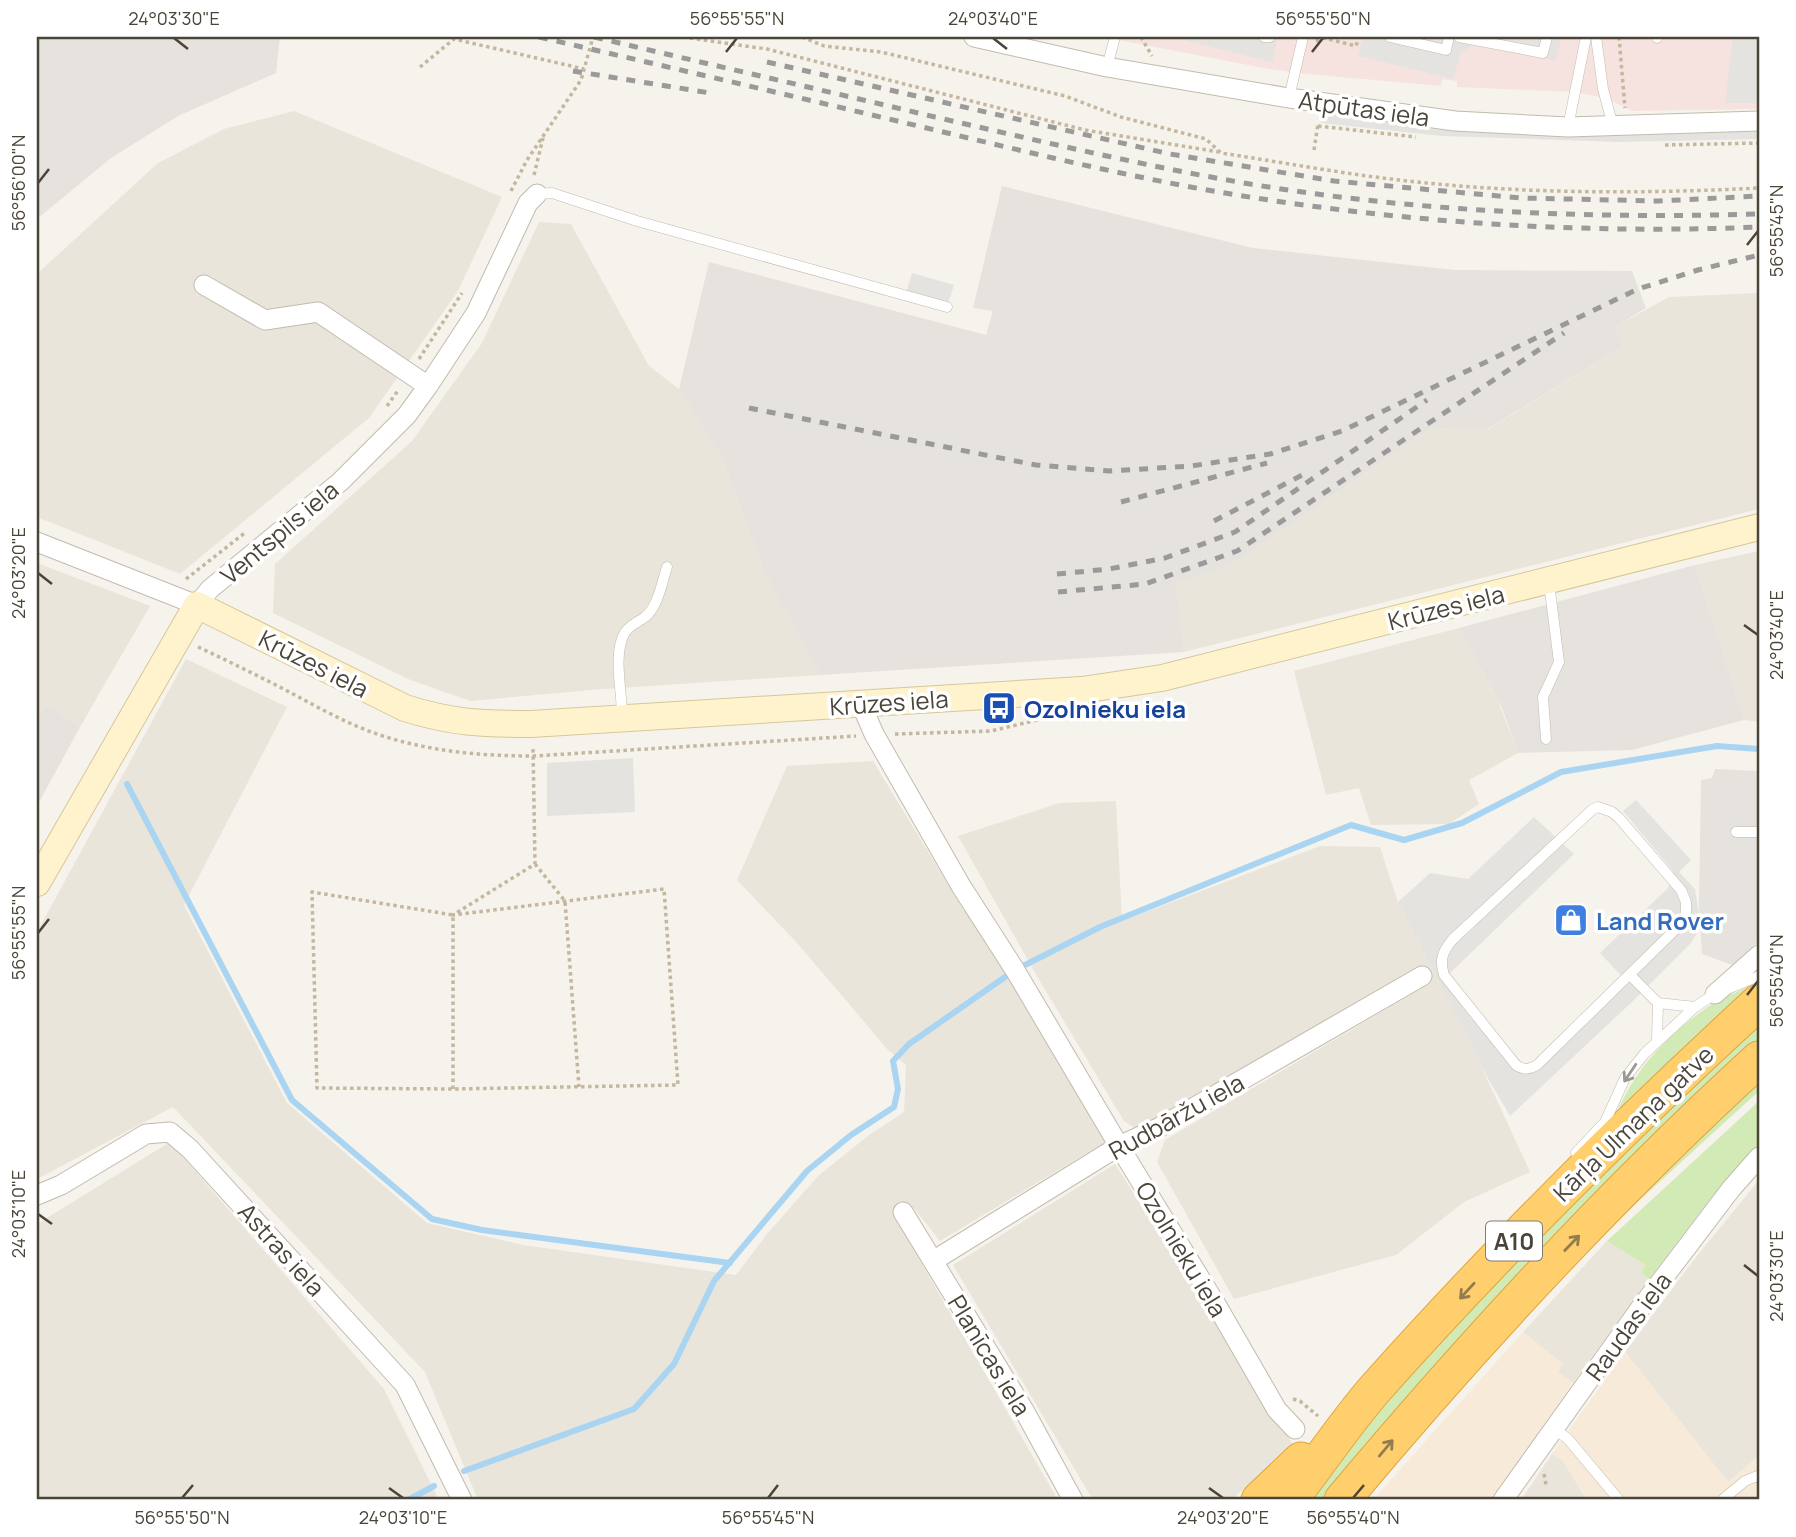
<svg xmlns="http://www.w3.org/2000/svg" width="1796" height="1537" viewBox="0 0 1796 1537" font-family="Manrope,sans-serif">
	<rect width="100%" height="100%" fill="#f6f3ec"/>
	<path fill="#eae5da" d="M294 111 502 197 458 291 369 418 180 574 37 517V274L158 163 224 129Z
		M539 222 571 224 649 366 679 389 722 458 765 574 820 675 603 689 470 701 408 679 273 613 275 564 412 441 482 343Z
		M1759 293V509L1184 652 1174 583 1228 567 1432 428 1487 430 1622 347 1616 326 1669 297Z
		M1759 551V722L1744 720 1695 565Z
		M37 563 150 606 80 727 50 706 45 708 37 717Z
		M1459 628 1498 701 1518 753 1469 780 1479 804 1449 824 1371 825 1359 788 1326 795 1294 671Z
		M186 659 287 707 184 905 287 1103 427 1223 523 1245 736 1275 767 1234 818 1176 869 1135 904 1112 906 1065 888 1050 798 944 737 880 787 766 873 761 964 911 970 906 1105 1142 940 1241 914 1208 903 1212 896 1219 1058 1500H478L425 1372 173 1107 37 1179V932Z
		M1116 801 1122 921 1320 846 1380 847 1398 902 1482 1068 1530 1172 1464 1202 1396 1255 1234 1299 1157 1162 1165 1140 1427 985 1419 970 1139 1131 1124 1121 1038 978 958 836 1059 803Z
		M170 1142 384 1389 439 1500H37V1224Z
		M1115 1164 1294 1446 1231 1500H1093L953 1265Z
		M1759 1180V1456L1728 1482 1625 1352 1693 1261Z
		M1607 1241 1645 1265 1641 1273 1649 1279 1573 1383 1557 1371 1563 1364 1523 1332Z
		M1552 1454 1563 1461 1587 1500H1521Z"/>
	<path fill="#f7ead8" d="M1523 1332 1563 1364 1558 1372 1573 1383 1491 1500H1373Z
		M1625 1352 1728 1482 1759 1456V1500H1588L1563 1461 1552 1454Z"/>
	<path fill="#e6e2dd" d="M37 37H280L276 73 178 116 111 158 37 219Z
		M1002 186 1253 248 1455 270 1632 271 1646 308 1616 326 1622 347 1486 430 1432 428 1228 567 1175 583 1184 652 820 675 765 574 722 458 679 389 709 262 986 335 993 311 973 308Z
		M1695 565 1744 720 1632 750 1518 753 1502 708 1459 628Z
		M50 706 80 727 37 806V717L45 708Z
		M1715 769 1759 771V941L1732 965 1702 954 1699 906 1701 780 1712 778Z"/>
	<path fill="#f6e3e0" d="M1103 37H1759V109L1632 111 1606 98 1574 92 1457 87V81L1442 79 1441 86 1307 74 1269 69Z"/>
	<path fill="#d2eab5" d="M1748 987 1750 991 1622 1109 1619 1107C1641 1062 1668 1035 1709 1006 1720 998 1735 993 1748 987Z
		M1759 1019V1042L1693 1101 1326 1500H1305L1366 1424 1463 1311Z
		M1759 1077V1091L1606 1231 1435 1417 1488 1349Z
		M1759 1101V1148L1711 1198 1649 1279 1641 1273 1645 1265 1607 1241Z"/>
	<path fill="#e5e3e0" d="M1171 37H1278L1272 62Z
		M1363 37H1562L1556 61 1482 44 1473 45 1461 53 1453 79 1358 56Z
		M1733 37H1759V103H1725Z
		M1322 113 1427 129 1608 136 1759 131V139L1618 142 1442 136 1321 123Z
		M912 273 954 285 947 307 905 296Z
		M633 758 635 812 547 816V763Z
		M1636 800 1691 860 1679 872 1695 889 1701 927 1691 943 1633 1001 1510 1116 1482 1068 1398 902 1430 873 1468 879 1534 817 1574 854 1448 975 1530 1073 1626 981 1600 953 1668 888 1673 871 1623 811Z"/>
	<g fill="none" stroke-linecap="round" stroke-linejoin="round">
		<path stroke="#a9d4f2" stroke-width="6" d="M127 784 292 1100 432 1219 482 1230 730 1263
			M464 1471 634 1409 674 1364 714 1281 807 1171 851 1135 894 1107 898 1089 893 1061 909 1044 1015 970 1100 927 1351 825 1404 840 1462 823 1561 772 1717 746 1759 749
			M408 1500 434 1486"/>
		<g stroke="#c2bbae" stroke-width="11">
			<path id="lane" d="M1264 37H1270
				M1390 37 1446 50 1449 37
				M1459 37 1543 53 1547 37
				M1596 37 1603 89 1613 126
				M1657 38V37
				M1107 67 1115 37
				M1289 98 1303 37
				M1568 127 1586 37
				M537 194 552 193 637 221 947 307
				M622 715C622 691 613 656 624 634 629 625 637 623 645 617 658 607 662 582 667 567
				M1546 739 1543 697 1559 662 1549 583
				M1598 807 1612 812 1619 818 1681 890 1686 902V913L1680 925 1537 1065C1528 1070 1524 1070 1516 1065L1444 975C1439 959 1443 951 1453 939L1593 809Z
				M1736 832H1759
				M1630 975 1658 1003 1657 1040
				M1730 988 1759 976
				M1658 1003 1695 1007
				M1576 1153 1605 1122 1625 1078 1645 1053 1695 1007 1716 993
				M1554 1428 1568 1439 1619 1500
				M1722 1500 1745 1481 1757 1476 1759 1478"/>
		</g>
		<g stroke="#c2bbae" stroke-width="21">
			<path id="street" d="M974 37 1107 67 1289 98 1455 121 1568 127 1759 121
				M204 285 265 320 318 312 428 386
				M37 542 197 605 210 589 340 482 407 415 428 386 476 313 528 203 537 194
				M861 704 874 734 961 886 1015 970 1119 1146 1217 1306 1277 1410 1295 1429
				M1715 994 1759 955
				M37 1195 61 1185 146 1134 170 1132 190 1149 405 1385 462 1500
				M903 1212 1025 1412 1073 1500
				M933 1261 1119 1146 1160 1127 1422 976
				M1503 1500 1639 1310 1731 1189 1759 1157"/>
		</g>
		<g stroke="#d6c79b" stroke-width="28">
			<path id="secondary" d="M37 883 197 605 405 708C452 723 483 724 531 724L1082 690 1162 678 1759 527"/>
		</g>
		<g stroke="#e0a43c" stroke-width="37">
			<path id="highway" d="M1259 1500 1301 1460
				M1290 1500C1318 1464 1344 1425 1374 1390 1495 1254 1625 1125 1759 1002
				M1342 1500C1472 1345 1609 1196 1759 1059"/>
		</g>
		<path stroke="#c4b79f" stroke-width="3.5" stroke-dasharray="3.5 3.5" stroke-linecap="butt" d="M683 37 767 49 1085 130 1219 152
			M802 37 824 46 881 52 1065 96 1121 117 1206 139 1221 153C1280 162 1339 173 1399 180 1518 194 1640 194 1759 188
			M1141 37 1152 56
			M1619 37 1625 108
			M1316 41 1324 38 1356 46 1359 37
			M420 67 454 39 584 69
			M1318 126 1416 137
			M1665 145 1759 143
			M1314 150 1318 124
			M534 175 543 138
			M511 191 527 160 581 80 593 37
			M419 359 462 293
			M387 406 399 389
			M186 579 246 532
			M198 647C222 658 246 670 270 682 308 701 344 724 386 737 435 752 483 756 534 756L856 736
			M895 734 991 731 1054 716
			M535 864 565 901 579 1087
			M453 1089V915L312 892 317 1088 453 1089 678 1085 664 889 453 915 535 864 533 747
			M1293 1399 1300 1401 1318 1416
			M1544 1474 1546 1485"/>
		<use href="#lane" stroke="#fff" stroke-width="10"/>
		<use href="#street" stroke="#fff" stroke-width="19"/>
		<use href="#secondary" stroke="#fff3cd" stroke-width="26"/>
		<use href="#highway" stroke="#ffcf6e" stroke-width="35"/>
		<path stroke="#9a9a9a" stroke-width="5" stroke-dasharray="9 9" stroke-linecap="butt" d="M539 37C672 68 806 99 939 131 1044 156 1150 182 1256 198 1423 224 1591 234 1759 227
			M594 37C708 64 822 90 935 117 1040 141 1144 166 1250 184 1418 212 1589 219 1759 214
			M767 62 1170 154 1334 181 1521 198 1659 201 1759 196
			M573 71 710 93
			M749 408 1036 465 1110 471 1191 466 1270 454 1342 431 1638 289 1698 270 1759 255
			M1121 502 1267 463
			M1214 521 1306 473
			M1057 574 1109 569 1165 558 1235 532 1427 400
			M1058 592 1145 584 1237 551 1564 333"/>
	</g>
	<defs><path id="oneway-shaft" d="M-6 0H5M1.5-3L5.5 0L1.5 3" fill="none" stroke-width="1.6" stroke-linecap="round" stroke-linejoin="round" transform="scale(1.75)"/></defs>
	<use stroke="#9c9892" href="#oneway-shaft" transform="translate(1630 1073) rotate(124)"/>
	<g stroke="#937c4e">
		<use href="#oneway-shaft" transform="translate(1572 1243) rotate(-46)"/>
		<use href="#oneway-shaft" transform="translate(1467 1291) rotate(133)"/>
		<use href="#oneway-shaft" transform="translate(1386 1448) rotate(-50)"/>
	</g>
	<path fill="none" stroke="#4b4439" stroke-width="2.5" d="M174 38 188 49M993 38 1007 49M726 52 737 38M1312 52 1323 38M38 183 49 169M1747 245 1758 231M38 573 52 584M1744 625 1758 635M38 933 49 919M1747 995 1758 981M38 1214 52 1224M1744 1265 1758 1276M389 1488 403 1498M1209 1488 1223 1498M182 1498 193 1485M768 1498 778 1485M1353 1498 1364 1485"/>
	<defs>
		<g id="bus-square" transform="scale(1.75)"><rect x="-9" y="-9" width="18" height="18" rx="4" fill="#1a4fb4" stroke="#fff"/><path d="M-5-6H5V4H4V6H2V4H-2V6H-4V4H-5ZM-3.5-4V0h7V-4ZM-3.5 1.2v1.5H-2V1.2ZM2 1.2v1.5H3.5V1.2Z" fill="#fff"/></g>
		<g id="shop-square" transform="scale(1.75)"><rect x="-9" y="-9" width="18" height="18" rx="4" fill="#3f7fe0" stroke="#fff"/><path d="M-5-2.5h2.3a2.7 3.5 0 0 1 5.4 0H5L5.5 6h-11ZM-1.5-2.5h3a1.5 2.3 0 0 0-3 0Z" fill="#fff"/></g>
	</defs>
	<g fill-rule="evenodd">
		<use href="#bus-square" x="999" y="708"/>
		<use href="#shop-square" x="1571" y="920"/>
	</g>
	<g text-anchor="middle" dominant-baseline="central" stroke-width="7" stroke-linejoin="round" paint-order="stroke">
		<rect fill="#fff" stroke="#817c74" stroke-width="2" x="1486" y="1221.5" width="56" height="39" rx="5"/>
		<g font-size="23" font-weight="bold" fill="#4b4439">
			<text x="1514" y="1241">A10</text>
		</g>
		<g font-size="24" fill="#4b4439" stroke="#fff">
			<text transform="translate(1364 108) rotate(8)">Atpūtas iela</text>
			<text transform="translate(279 532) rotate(-40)">Ventspils iela</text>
			<text transform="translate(1446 607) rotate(-14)">Krūzes iela</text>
			<text transform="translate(314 663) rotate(27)">Krūzes iela</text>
			<text transform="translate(889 702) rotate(-4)">Krūzes iela</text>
			<text transform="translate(1176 1116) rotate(-29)">Rudbāržu iela</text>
			<text transform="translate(1633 1123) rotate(-44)">Kārļa Ulmaņa gatve</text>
			<text transform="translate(282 1249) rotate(48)">Astras iela</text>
			<text transform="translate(1182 1249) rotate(59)">Ozolnieku iela</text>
			<text transform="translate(1628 1326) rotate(-54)">Raudas iela</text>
			<text transform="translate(990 1355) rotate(59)">Planīcas iela</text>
		</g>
		<g font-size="24" font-weight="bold" fill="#164399" stroke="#fff" text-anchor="start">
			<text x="1024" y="708">Ozolnieku iela</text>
		</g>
		<g font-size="24" font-weight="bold" fill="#366cbe" stroke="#fff" text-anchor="start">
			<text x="1596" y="920">Land Rover</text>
		</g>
	</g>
	<rect width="1796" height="1537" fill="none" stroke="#ffffff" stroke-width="77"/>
	<rect x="38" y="38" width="1720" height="1460" fill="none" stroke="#4b4439" stroke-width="2.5"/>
	<g font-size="18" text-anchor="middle" fill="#4b4439">
		<text x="174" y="25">24°03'30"E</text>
		<text x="737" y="25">56°55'55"N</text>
		<text x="993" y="25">24°03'40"E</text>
		<text x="1323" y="25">56°55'50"N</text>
		<text transform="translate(19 183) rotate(-90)" y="6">56°56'00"N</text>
		<text transform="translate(1777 231) rotate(-90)" y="6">56°55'45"N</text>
		<text transform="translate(19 573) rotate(-90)" y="6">24°03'20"E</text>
		<text transform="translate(1777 635) rotate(-90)" y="6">24°03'40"E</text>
		<text transform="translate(19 933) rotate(-90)" y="6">56°55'55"N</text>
		<text transform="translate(1777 981) rotate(-90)" y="6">56°55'40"N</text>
		<text transform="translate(19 1214) rotate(-90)" y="6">24°03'10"E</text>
		<text transform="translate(1777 1276) rotate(-90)" y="6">24°03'30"E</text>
		<text x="182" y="1524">56°55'50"N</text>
		<text x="403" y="1524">24°03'10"E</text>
		<text x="768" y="1524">56°55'45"N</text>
		<text x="1223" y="1524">24°03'20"E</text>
		<text x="1353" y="1524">56°55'40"N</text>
	</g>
</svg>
